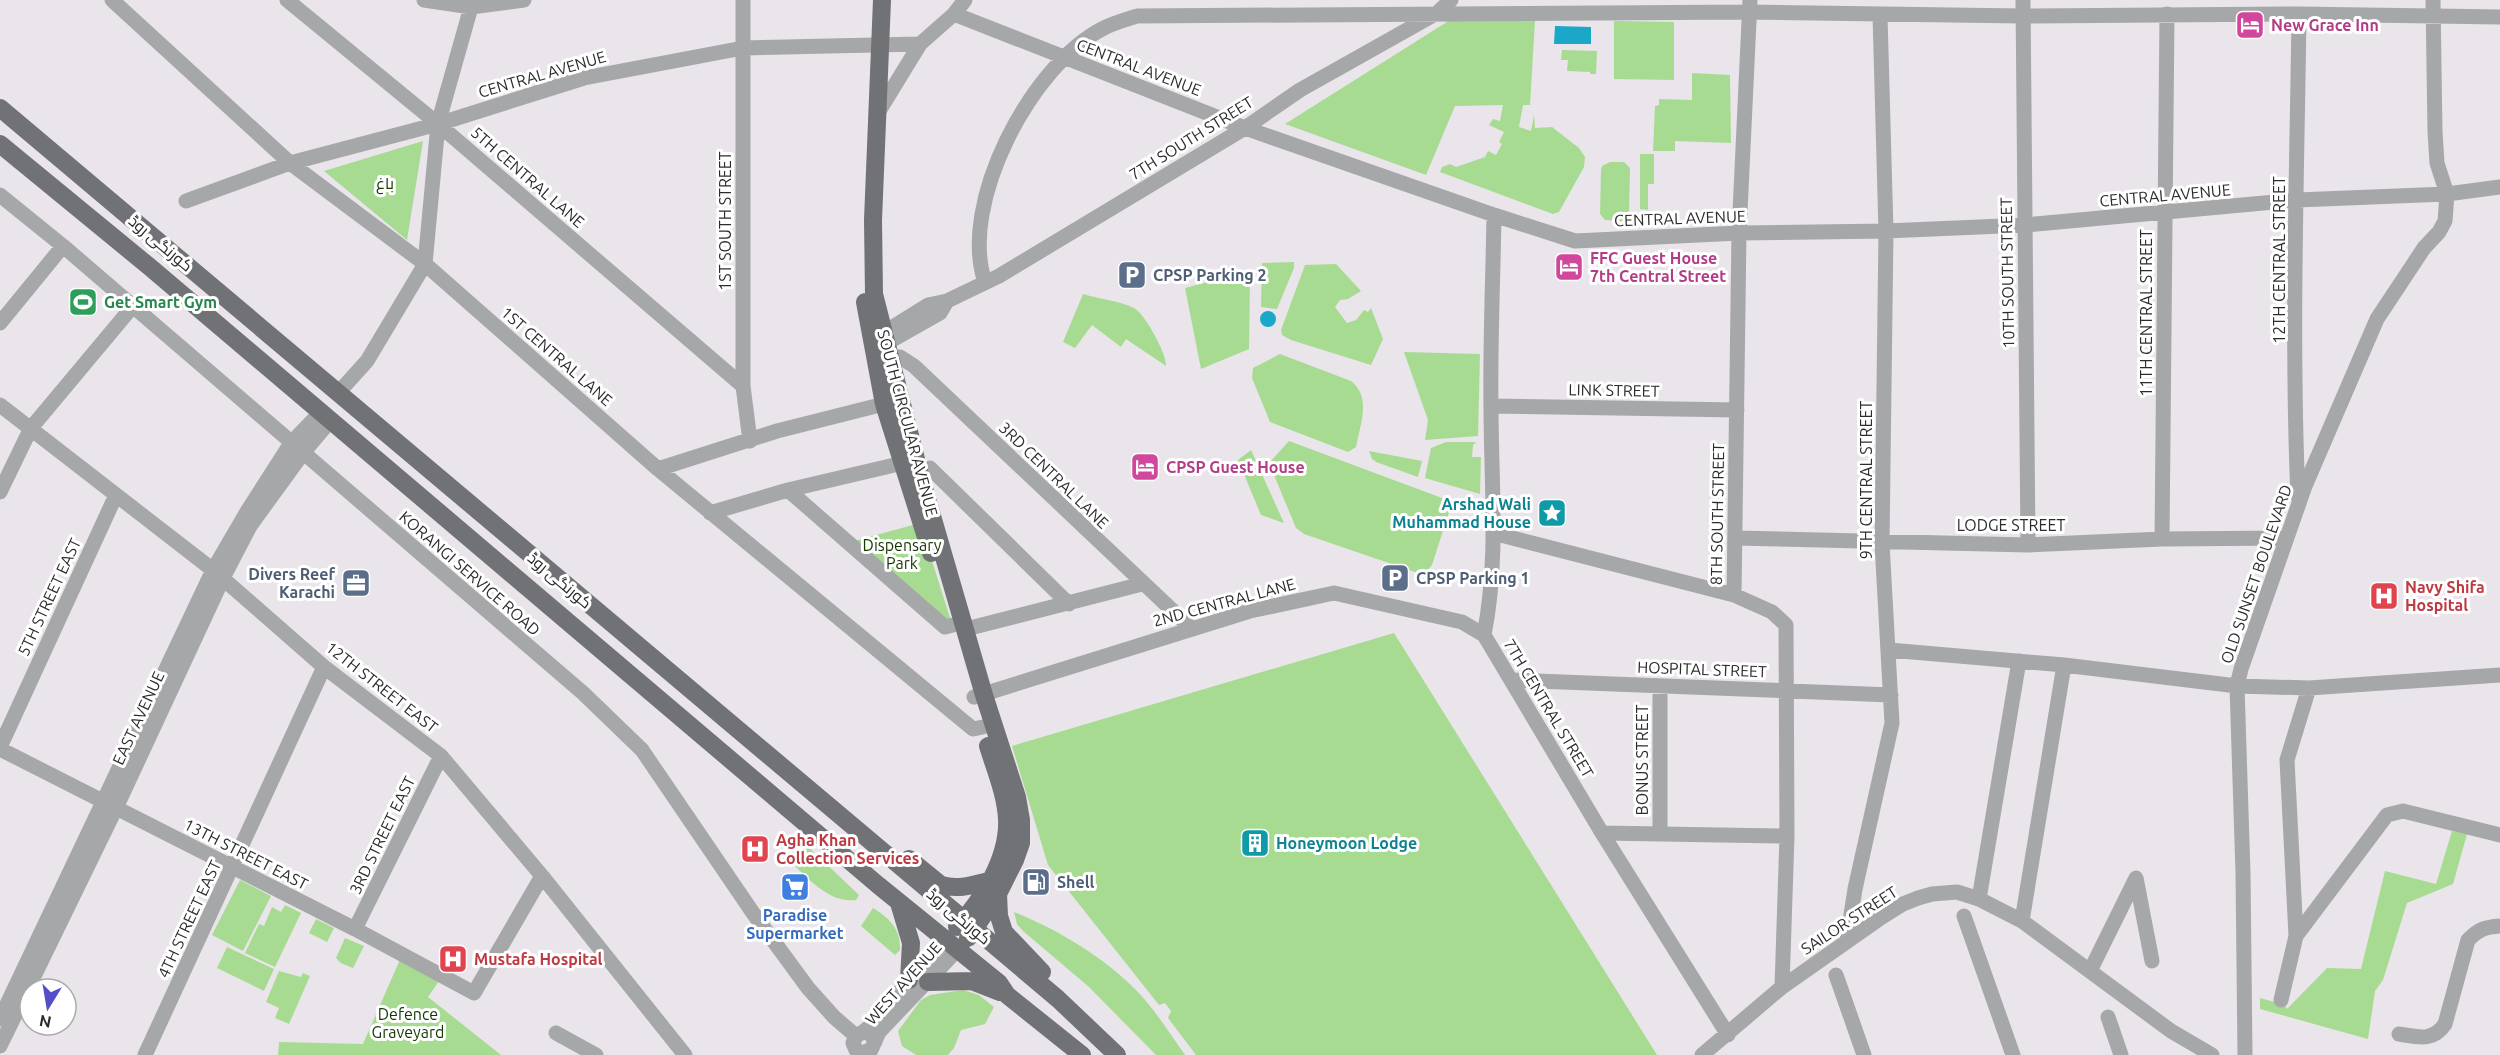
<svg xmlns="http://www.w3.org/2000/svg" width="2500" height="1055" viewBox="0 0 2500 1055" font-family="Ubuntu,Cairo,sans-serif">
	<rect width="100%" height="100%" fill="#e9e5ea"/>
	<path fill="#a8db92" d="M1450 20 1535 21 1530 105H1523L1519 127 1531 131 1534 115 1535 128 1552 127 1579 148 1585 157 1584 167 1559 212 1553 214 1440 172 1442 167 1450 164 1456 167 1485 157 1488 151 1496 155 1502 144 1499 142 1504 132 1489 125 1493 119 1500 121 1503 105 1455 106 1426 175 1285 124Z
		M1614 21 1674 22V80L1614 79Z
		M1562 50 1597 51 1596 74H1590V72L1567 71 1568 60H1561Z
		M1692 73 1730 75 1731 143 1675 141V151H1653L1655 106 1659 105V99L1692 100Z
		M423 141 407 240 324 171Z
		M1640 154H1654V184H1648V210L1640 209Z
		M1610 162H1624L1630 168 1629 214 1623 221 1605 220 1600 214 1601 170 1602 166Z
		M1294 262V268L1277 309 1261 307 1262 263Z
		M1336 264 1361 291 1348 299 1340 300 1335 307 1347 323 1356 320 1364 310 1368 312 1371 308 1383 339 1371 365 1291 340 1282 335 1281 330 1305 265Z
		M1241 273H1247L1250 277 1249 349 1201 369 1185 288Z
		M1083 294C1099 299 1120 301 1134 308 1145 314 1167 354 1166 366L1126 339 1121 347 1092 325 1075 348 1063 342Z
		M1404 352 1480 354 1478 436 1425 440 1428 420Z
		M1280 354 1351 381C1372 398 1360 424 1356 447L1348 452 1270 422 1252 378 1253 368Z
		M1289 441 1442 498 1448 504 1449 512 1432 565 1426 572 1418 573 1304 534 1296 528 1269 463Z
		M1446 442H1476L1473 445 1472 457H1481L1480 494 1425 478 1431 448Z
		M1251 450 1284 523 1261 515 1238 460Z
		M1369 451 1422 461 1418 477 1376 462 1372 459Z
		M920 523 952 624 851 542Z
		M1394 633 1657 1055H1196L1168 1018 1171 1011 1165 1003 1159 1005 1048 865 1012 746Z
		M2452 831 2467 834 2453 884 2407 903 2383 980 2375 991 2368 1039 2260 1009V998L2285 1005 2287 1009 2327 968 2361 969 2385 871 2436 884Z
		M798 837 859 895 856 900C827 904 804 873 784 856Z
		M240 880 271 896 243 951 212 935Z
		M285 905 301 913 275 967 245 953 259 924 264 926 272 907 281 912Z
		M873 908C889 918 901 929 900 950L895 955 861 926Z
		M1014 912C1059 930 1105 958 1138 992 1156 1011 1170 1034 1185 1055H1156L1089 987 1023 931 1017 924Z
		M316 919 334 928 327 942 309 933Z
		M345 938 364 946 353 968 341 963 336 958Z
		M227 947 274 969 264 991 217 968Z
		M402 955 441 978 428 997 501 1055H278L279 1042 363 1044Z
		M279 971 301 977 303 973 310 976 289 1024 275 1018 279 1008 266 1002Z
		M963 990 979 995 994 1007 985 1024 961 1030 954 1048 948 1055H916L902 1046 898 1031 921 1000 930 995Z"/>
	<path fill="#1ba7c8" d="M1555 26 1591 27V44H1554Z
		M1260 319a8 8 0 1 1 16 0a8 8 0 1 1-16 0Z"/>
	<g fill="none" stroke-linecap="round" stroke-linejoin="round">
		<path stroke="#a6a7a9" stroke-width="15" d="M112 0 290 163 425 264 658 469 973 729 983 727
			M287 0 438 124 743 386
			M424 0 471 7 524 0
			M743 0V386L750 441
			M1750 0 1739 233 1734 595 1772 612 1786 625 1787 836 1782 987
			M2023 0 2028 545
			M954 14 1245 128 1494 215 1575 241 1739 233 1886 231 2025 225 2297 200 2447 194 2500 187
			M879 111 920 44 954 14 965 0
			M0 195 63 246 583 693 642 750 753 913 808 988 834 1017 856 1036
			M186 201 290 163 438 124 584 78 743 48 920 44
			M1494 215C1493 279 1490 343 1491 407 1491 482 1499 560 1484 635L1602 833 1728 1035
			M985 282C958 204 1031 66 1102 29 1113 23 1125 20 1137 16L1750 12 2022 16 2299 14 2500 17
			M0 323 63 246
			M883 333 928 305 947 301 999 276 1245 128 1300 90 1437 13 1451 0
			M885 344 940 313 947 301
			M889 357H900L914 366 1191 628
			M338 393 367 361 425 264 438 124 473 0
			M0 405 213 570 324 667 441 756 542 876 685 1055
			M1491 406 1737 410
			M658 469 777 431 884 404
			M919 471 930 468 1069 604
			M788 490 945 627 953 625
			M0 492 31 428 133 306
			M2298 497C2291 336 2297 175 2299 14
			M710 513 788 490 903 463
			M1493 533 1734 595
			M1735 538 2028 545 2162 539 2287 538
			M2162 539 2167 14
			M966 629 1142 584
			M1889 650 2064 665 2237 686 2309 688 2500 675
			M1511 680 1891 695
			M1660 687V834
			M974 697 1250 611 1334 593 1462 622 1484 635
			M0 747 116 495
			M0 749 355 929 474 993 542 876
			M1602 833 1787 836
			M1979 899 2019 661
			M1964 916 2013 1055
			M2022 921 2064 665
			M355 929 441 756
			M2296 936 2287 760 2309 688
			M1847 940 1855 889 1892 723 1882 543 1886 231 1880 15
			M2090 971 2136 878 2152 961
			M1836 975 1864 1055
			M2281 1000 2296 936 2387 815 2403 811 2500 835
			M2108 1017 2121 1055
			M0 1019 213 570 248 510 291 443 321 412
			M863 1032 872 1025 909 980 946 939
			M556 1033 596 1055
			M2399 1034C2418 1037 2433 1042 2445 1024L2468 940C2479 929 2485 927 2500 926
			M875 1042 871 1034 863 1032 856 1036 853 1043 856 1050 861 1053 871 1050 879 1032 958 949
			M0 1046 116 808 223 578 250 526 303 453 331 420
			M145 1055 324 667
			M1702 1055 1782 987 1879 919 1903 904 1918 898 1932 894 1957 892 1979 899 2022 921 2171 1031 2212 1055
			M2245 1055 2243 873 2237 686 2241 669 2305 486 2377 319 2424 248 2439 232 2445 221 2447 194 2437 163 2435 132 2433 0"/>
		<path stroke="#707275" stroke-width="18" d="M882 0 873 220 874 294 919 471 984 695 1017 797 1021 820V843L1015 860 998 894 968 938
			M0 108 1058 999 1117 1055
			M0 144 151 268 878 885 999 983 1007 995 1082 1055
			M865 302 884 404 931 553
			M909 859 941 885C958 890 973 885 989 881
			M998 894 999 916 1004 932 1042 972
			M899 903 911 943 909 980
			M957 927C982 900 1009 858 1007 819 1006 795 995 769 988 746
			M928 982 972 981 1000 992"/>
	</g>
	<defs>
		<g id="hotel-square" transform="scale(1.5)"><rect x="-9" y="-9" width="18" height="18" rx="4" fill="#d1479c" stroke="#fff"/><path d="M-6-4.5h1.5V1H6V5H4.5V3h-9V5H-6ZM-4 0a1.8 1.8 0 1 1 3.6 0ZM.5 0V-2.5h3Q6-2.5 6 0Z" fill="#fff"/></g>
		<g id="parking-square" transform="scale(1.5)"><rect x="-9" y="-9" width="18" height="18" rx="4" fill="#5c6f8a" stroke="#fff"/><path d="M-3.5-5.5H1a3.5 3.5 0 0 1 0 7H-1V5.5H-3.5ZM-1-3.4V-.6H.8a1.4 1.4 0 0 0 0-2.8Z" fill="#fff"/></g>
		<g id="stadium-square" transform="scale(1.5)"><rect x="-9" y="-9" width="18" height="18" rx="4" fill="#2e9e5b" stroke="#fff"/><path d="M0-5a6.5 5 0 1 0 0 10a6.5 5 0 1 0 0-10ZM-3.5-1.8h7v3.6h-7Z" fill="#fff"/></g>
		<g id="sight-square" transform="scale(1.5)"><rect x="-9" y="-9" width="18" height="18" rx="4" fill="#0f9aa8" stroke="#fff"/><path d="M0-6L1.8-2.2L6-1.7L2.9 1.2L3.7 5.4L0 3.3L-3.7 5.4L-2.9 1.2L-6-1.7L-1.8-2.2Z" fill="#fff"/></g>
		<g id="office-square" transform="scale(1.5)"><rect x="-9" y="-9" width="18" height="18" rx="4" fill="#5c6f8a" stroke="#fff"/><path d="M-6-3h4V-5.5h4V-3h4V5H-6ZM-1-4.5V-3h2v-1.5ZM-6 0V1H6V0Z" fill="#fff"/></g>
		<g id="hospital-square" transform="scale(1.5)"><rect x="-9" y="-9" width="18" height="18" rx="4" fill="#e0444e" stroke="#fff"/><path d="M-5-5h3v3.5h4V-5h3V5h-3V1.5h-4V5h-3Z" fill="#fff"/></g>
		<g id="building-square" transform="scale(1.5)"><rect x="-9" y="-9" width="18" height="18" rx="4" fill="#0f9aa8" stroke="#fff"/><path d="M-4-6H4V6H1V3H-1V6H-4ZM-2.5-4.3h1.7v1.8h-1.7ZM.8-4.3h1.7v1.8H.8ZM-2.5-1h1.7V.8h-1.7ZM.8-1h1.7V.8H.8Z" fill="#fff"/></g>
		<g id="fuel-square" transform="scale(1.5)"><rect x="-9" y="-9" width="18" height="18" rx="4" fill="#5c6f8a" stroke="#fff"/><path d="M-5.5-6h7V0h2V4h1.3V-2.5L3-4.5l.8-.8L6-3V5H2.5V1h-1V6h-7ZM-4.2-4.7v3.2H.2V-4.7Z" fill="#fff"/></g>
		<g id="supermarket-square" transform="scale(1.5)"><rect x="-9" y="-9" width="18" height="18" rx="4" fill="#3f7fe0" stroke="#fff"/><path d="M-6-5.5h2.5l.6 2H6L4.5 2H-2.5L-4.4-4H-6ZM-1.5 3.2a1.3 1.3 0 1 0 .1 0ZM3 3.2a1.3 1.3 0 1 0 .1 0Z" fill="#fff"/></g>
	</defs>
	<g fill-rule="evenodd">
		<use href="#hotel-square" x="2250" y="25"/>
		<use href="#hotel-square" x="1569" y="267"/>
		<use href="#parking-square" x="1132" y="275"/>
		<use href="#stadium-square" x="83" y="302"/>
		<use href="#hotel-square" x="1145" y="467"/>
		<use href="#sight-square" x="1552" y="513"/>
		<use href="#parking-square" x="1395" y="578"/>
		<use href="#office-square" x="356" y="583"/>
		<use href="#hospital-square" x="2384" y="596"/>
		<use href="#building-square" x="1255" y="843"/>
		<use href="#hospital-square" x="755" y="849"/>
		<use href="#fuel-square" x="1036" y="882"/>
		<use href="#supermarket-square" x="795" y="887"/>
		<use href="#hospital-square" x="453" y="959"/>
	</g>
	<g text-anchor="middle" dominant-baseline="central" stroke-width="6" stroke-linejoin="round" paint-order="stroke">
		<g font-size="16" font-weight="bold" fill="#b23c85" stroke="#fff" text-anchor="start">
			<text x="2271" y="25">New Grace Inn</text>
			<text x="1590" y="258">FFC Guest House<tspan x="1590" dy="18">7th Central Street</tspan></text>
			<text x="1166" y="467">CPSP Guest House</text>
		</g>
		<g font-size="16" fill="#2d2c2d" stroke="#fff">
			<text transform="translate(1139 67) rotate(21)">CENTRAL AVENUE</text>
			<text transform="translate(542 74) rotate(-16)">CENTRAL AVENUE</text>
			<text transform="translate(1191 138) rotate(-32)">7TH SOUTH STREET</text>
			<text transform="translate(528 177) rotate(41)">5TH CENTRAL LANE</text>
			<text transform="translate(2165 195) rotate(-5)">CENTRAL AVENUE</text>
			<text transform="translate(1680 218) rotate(-2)">CENTRAL AVENUE</text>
			<text transform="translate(725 221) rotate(-90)">1ST SOUTH STREET</text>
			<text transform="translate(161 243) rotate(40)">کورنگی روڈ</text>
			<text transform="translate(2279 260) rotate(-90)">12TH CENTRAL STREET</text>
			<text transform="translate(2007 273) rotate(-91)">10TH SOUTH STREET</text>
			<text transform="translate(2146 313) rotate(-90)">11TH CENTRAL STREET</text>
			<text transform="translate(557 356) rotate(41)">1ST CENTRAL LANE</text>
			<text transform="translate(1614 390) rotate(1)">LINK STREET</text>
			<text transform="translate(908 423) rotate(75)">SOUTH CIRCULAR AVENUE</text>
			<text transform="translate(1054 475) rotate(44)">3RD CENTRAL LANE</text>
			<text transform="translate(1866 480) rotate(-90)">9TH CENTRAL STREET</text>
			<text transform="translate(1717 514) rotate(-89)">8TH SOUTH STREET</text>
			<text x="2011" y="525">LODGE STREET</text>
			<text transform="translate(470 573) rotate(41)">KORANGI SERVICE ROAD</text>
			<text transform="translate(2256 574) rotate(-71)">OLD SUNSET BOULEVARD</text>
			<text transform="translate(560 580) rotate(40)">کورنگی روڈ</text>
			<text transform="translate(49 597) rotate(-65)">5TH STREET EAST</text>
			<text transform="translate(1224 602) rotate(-15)">2ND CENTRAL LANE</text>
			<text transform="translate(1702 669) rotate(2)">HOSPITAL STREET</text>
			<text transform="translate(382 687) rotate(38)">12TH STREET EAST</text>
			<text transform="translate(1549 708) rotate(59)">7TH CENTRAL STREET</text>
			<text transform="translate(138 718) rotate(-65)">EAST AVENUE</text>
			<text transform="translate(1642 760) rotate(-90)">BONUS STREET</text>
			<text transform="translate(382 835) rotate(-64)">3RD STREET EAST</text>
			<text transform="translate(246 854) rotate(27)">13TH STREET EAST</text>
			<text transform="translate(959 916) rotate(40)">کورنگی روڈ</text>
			<text transform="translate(189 919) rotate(-65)">4TH STREET EAST</text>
			<text transform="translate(1849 920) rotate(-33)">SAILOR STREET</text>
			<text transform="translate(903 983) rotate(-48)">WEST AVENUE</text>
		</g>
		<g font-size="16" fill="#143600" stroke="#fff">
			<text x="385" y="183">باغ</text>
			<text x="902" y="545">Dispensary<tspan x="902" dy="18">Park</tspan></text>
			<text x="408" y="1014">Defence<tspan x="408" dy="18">Graveyard</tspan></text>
		</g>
		<g font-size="16" font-weight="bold" fill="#4e5e75" stroke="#fff" text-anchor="start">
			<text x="1153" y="275">CPSP Parking 2</text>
			<text x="335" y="574" text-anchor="end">Divers Reef<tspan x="335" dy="18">Karachi</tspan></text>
			<text x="1416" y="578">CPSP Parking 1</text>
			<text x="1057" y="882">Shell</text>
		</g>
		<g font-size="16" font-weight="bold" fill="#27864d" stroke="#fff" text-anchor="start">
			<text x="104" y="302">Get Smart Gym</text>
		</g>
		<g font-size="16" font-weight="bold" fill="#0d838f" stroke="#fff" text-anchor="end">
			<text x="1531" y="504">Arshad Wali<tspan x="1531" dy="18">Muhammad House</tspan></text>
			<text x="1276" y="843" text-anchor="start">Honeymoon Lodge</text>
		</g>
		<g font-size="16" font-weight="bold" fill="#be3a42" stroke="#fff" text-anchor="start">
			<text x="2405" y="587">Navy Shifa<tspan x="2405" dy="18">Hospital</tspan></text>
			<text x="776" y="840">Agha Khan<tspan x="776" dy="18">Collection Services</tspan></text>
			<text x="474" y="959">Mustafa Hospital</text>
		</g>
		<g font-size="16" font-weight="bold" fill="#366cbe" stroke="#fff">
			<text x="795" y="915">Paradise<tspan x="795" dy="18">Supermarket</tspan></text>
		</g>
	</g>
	<g transform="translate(48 1007) rotate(191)"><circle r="28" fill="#ffffff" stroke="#ababab" stroke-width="1.5"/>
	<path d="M0-4.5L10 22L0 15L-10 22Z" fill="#544fc6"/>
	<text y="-9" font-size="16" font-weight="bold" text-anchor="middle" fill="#2d2c2d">N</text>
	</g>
</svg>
